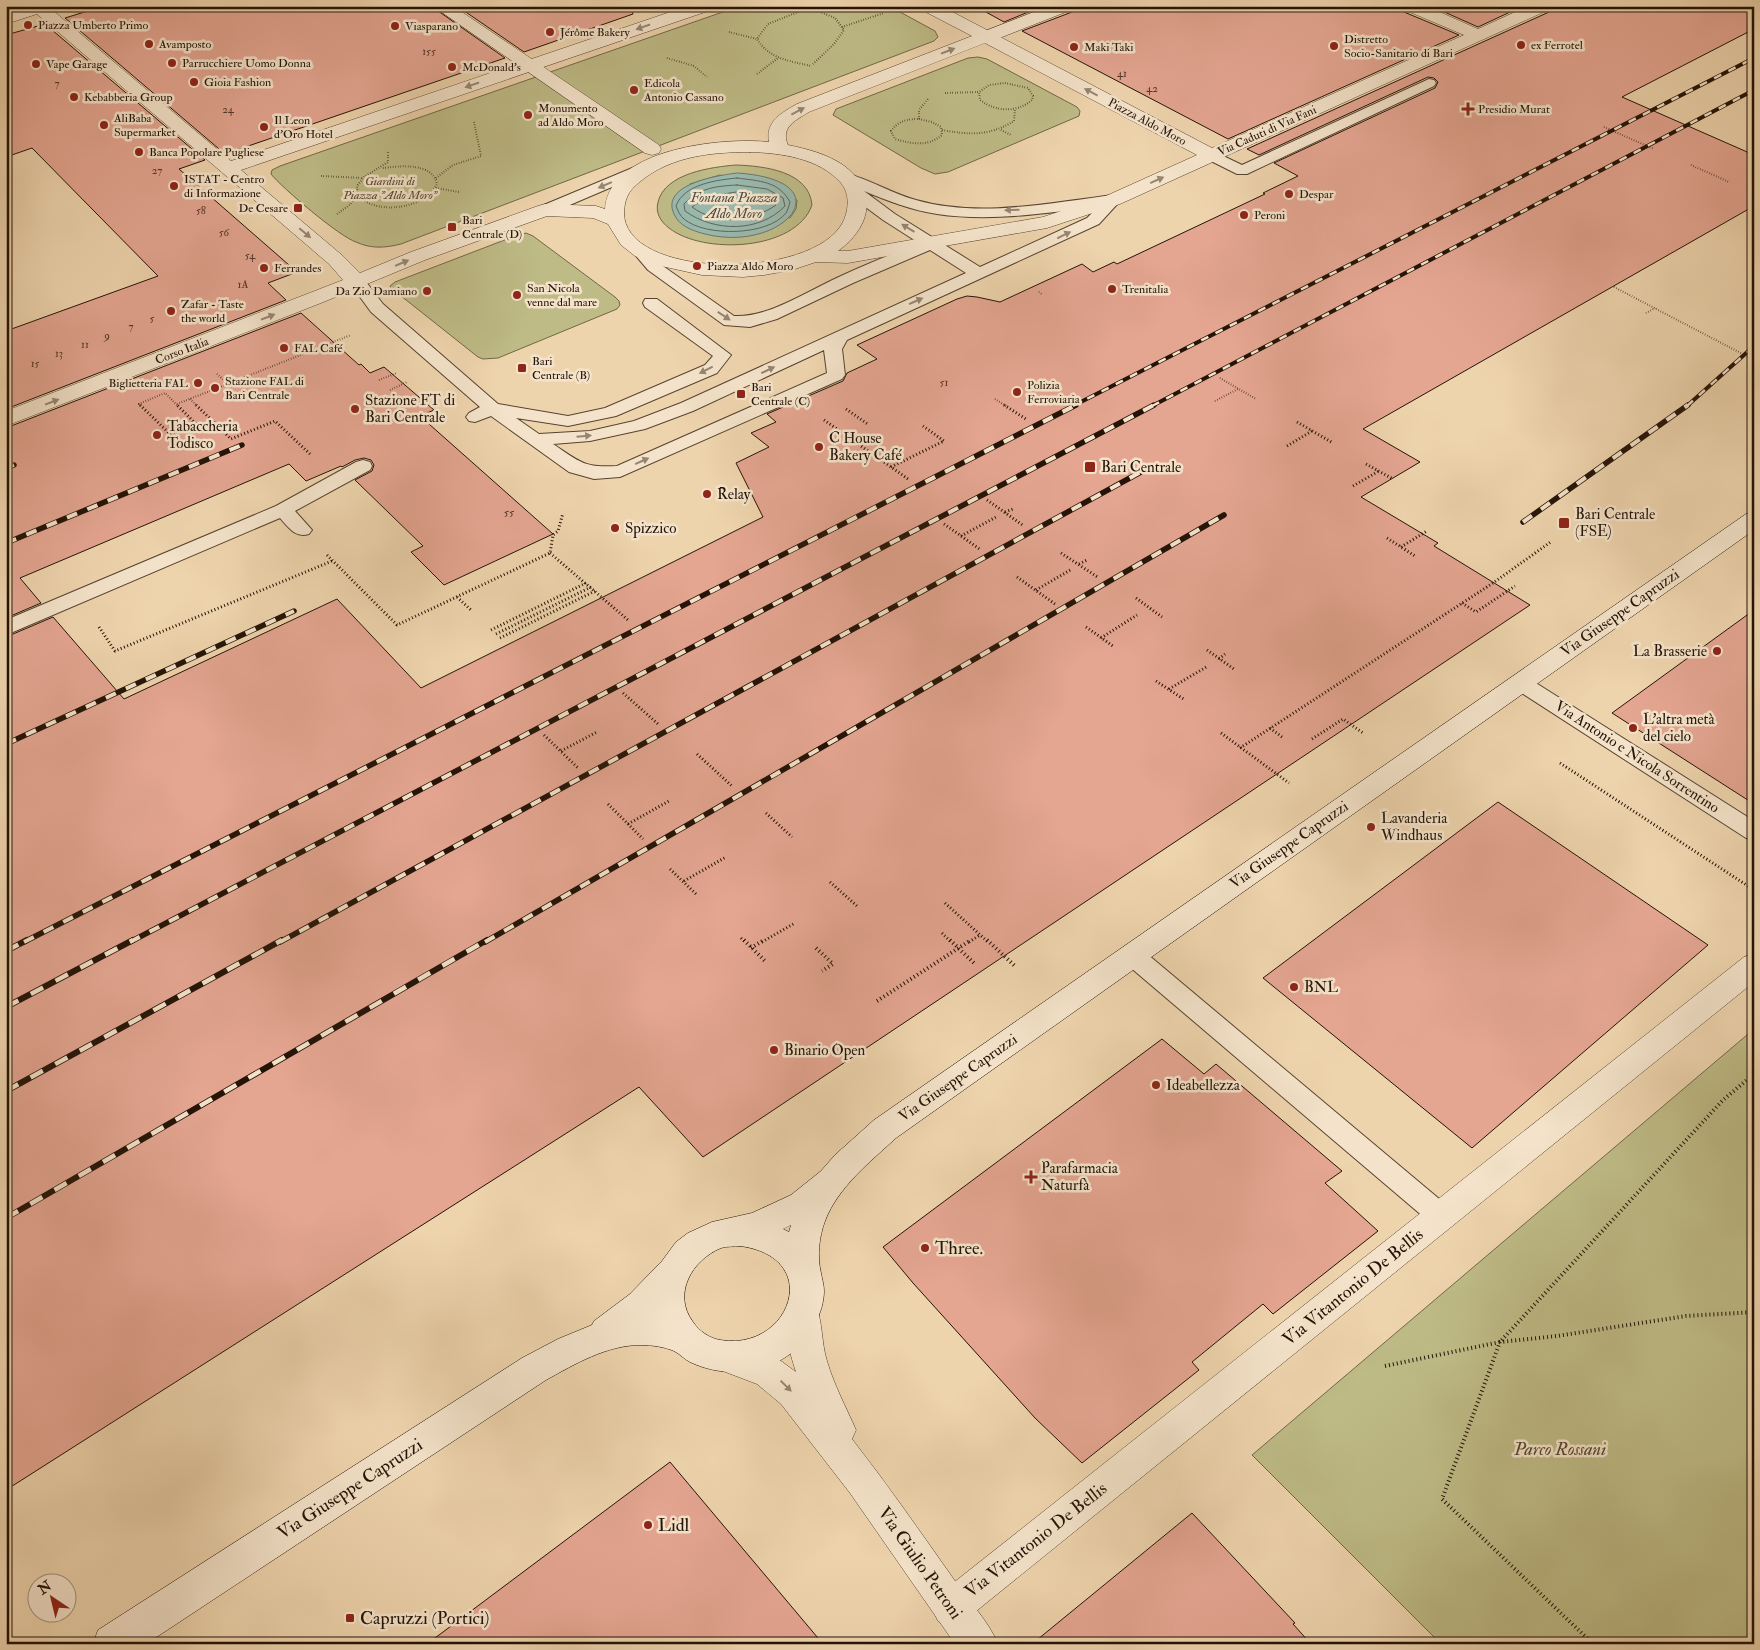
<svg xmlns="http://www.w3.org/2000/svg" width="1760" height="1650" viewBox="0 0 1760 1650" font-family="'IM FELL Double Pica',serif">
	<rect width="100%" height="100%" fill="#eed4ad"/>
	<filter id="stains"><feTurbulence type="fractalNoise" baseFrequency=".004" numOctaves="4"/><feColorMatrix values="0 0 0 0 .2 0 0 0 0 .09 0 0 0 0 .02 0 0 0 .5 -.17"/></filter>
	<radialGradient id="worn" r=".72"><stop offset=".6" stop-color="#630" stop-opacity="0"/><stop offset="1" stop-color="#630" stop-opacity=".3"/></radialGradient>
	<path fill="#bebb86" stroke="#716746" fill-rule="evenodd" d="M740 6H889L935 31 938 37 934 41 401 244C385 248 371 249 356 242 340 237 282 188 271 174L272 170 280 166Z
		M978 57 987 59 1077 107 1080 111 1079 116 948 172 935 174 921 168 833 115 836 109 968 58Z
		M736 165C764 166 809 171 812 205 796 251 703 255 669 228 661 222 655 213 658 202 665 173 712 167 736 165ZM720 175 797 200 796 209 790 218 690 184Z
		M526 233 533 236 615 297 619 301 620 305 617 309 498 358 483 359 478 357 391 288 390 286 395 282 515 236Z
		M1754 1029V1644H1441L1252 1455Z"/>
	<path fill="#99b8ad" stroke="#6a766b" d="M738 173C847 181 783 254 705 234 693 231 679 226 674 214 660 184 719 175 738 173Z"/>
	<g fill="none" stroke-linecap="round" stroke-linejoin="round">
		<path stroke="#5e665a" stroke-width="1" d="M737 178C759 181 779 181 790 202 789 205 788 210 786 213 768 236 705 237 684 219 680 216 678 211 676 206 684 184 717 180 737 178Z
			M737 185 767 189 783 198 785 206C759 233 714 232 685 211L684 204C698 188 717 186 737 185Z
			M737 192 764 196 776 205C752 222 716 225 692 207L706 197Z"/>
	</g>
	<path fill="#e4a591" stroke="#241307" d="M104 6H431L505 58 225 154 65 18Z
		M457 6H631L633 14 524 52Z
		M975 6H1043L1004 22Z
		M1075 6H1401L1404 12 1459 35 1228 139 1022 31 1072 12Z
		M1431 6H1523L1478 27Z
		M1552 6H1754V29L1622 97 1754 155V206L1363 429 1420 462 1361 497 1438 543 1434 546 1530 605 703 1157 639 1087 6 1490V637L53 617 124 699 337 599 421 688 763 517 736 463 769 447 751 433 776 422 767 414 843 381 847 373 877 359 857 345 957 299 967 296 977 297 1000 302 1082 264 1093 272 1114 262 1117 264 1265 194 1263 193 1298 176 1274 163 1435 88 1438 82 1434 78 1428 77 1259 155 1247 149 1549 12Z
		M45 24 205 160 179 169 297 272 268 283 286 300 6 409V331L158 276 32 148 6 157V35Z
		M301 313 359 365 361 364 370 373 384 367 434 410 420 416 553 534 444 585 411 552 423 546 355 480 372 471 374 465 371 460 364 458 355 460 342 467 341 466 306 481 289 464 20 578 41 603 6 618V428Z
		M1754 610V804L1612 713Z
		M1498 802 1708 945 1472 1148 1263 978Z
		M1162 1039 1204 1074 1216 1064 1342 1171 1325 1183 1378 1231 1273 1314 1263 1304 1192 1362 1199 1370 1082 1463 1035 1418 913 1283 883 1247Z
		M670 1462 823 1644H427L650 1477Z
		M1192 1513 1295 1623 1293 1624 1311 1644H1032Z"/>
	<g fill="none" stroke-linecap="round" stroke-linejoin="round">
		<g stroke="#564330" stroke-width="2">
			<path id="service" d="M1429 79 1434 80 1436 83 1434 86 1247 174H1237L1207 159 1204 156 1207 153H1217L1242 165Z
				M649 161 654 163 657 166 654 169 551 213H539L537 210 539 207Z
				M848 174C871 180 893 194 916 200 979 218 1049 203 1113 195L1119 197 1121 200 1099 224 847 340 842 349 845 375 842 379 620 477 594 479 569 472 491 416 475 422 469 421 466 417 469 413 480 407 371 312 349 282 351 278H363L383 304 498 404 568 416 605 408 705 365 713 356 645 307 643 303 645 299H657L731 355 717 373 616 416 568 426 516 418 539 434 590 431 634 421 681 403 966 273 930 250 853 283 777 319 750 327 724 325 648 270 631 250 633 247H645L660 264 734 316C769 318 809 290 841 276 866 264 893 254 919 243L883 220 852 197 850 194 852 191 863 190 843 182 840 179 843 176ZM864 191C888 201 911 210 937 214 991 222 1045 213 1098 207L1087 218 980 267 895 214ZM824 350 827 373 617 466C584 468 580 462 553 444L590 441 645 429 693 411Z
				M363 460 370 462 372 466 370 470 295 511 312 530 309 534C295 538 289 528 280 518L6 635V620L276 506 356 462Z
				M1521 676 1528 678 1754 821V840L1746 838 1514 688 1511 683 1514 678Z
				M1132 946 1140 948 1450 1208 1454 1216 1450 1224 1441 1228 1432 1224 1124 962 1120 955 1124 948Z"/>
		</g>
		<g stroke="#564330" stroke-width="1">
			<path id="pedestrian" d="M433 6H453L659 145 661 149 659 153 652 155 645 153Z
				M1049 6H1073L1071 10 992 41 986 42 980 41 977 37 980 33Z"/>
		</g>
		<g stroke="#564330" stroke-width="1">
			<path id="minor" d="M26 6H51L50 8 231 161 688 6H713L711 10 241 170 343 256 360 273 411 252 538 206 545 204 596 206 605 209C609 148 724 137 769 142 765 122 781 113 797 104L972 36 922 10 920 6H941L1212 148 1464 35 1405 10 1403 6H1426L1478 29 1528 6H1550L1548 10 1120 204 1047 228 848 263 816 262 792 270 764 275 743 277 702 275 661 266 635 256 621 245 608 224 593 218 547 216 425 260 321 303 6 426V411L343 280 329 264 37 14 6 24V13ZM985 43 1197 155 1106 196 1043 217 848 251H838C871 227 879 191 843 165 827 154 807 149 788 145 780 127 796 120 809 112ZM750 152C781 153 819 158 841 183 850 194 849 209 843 222 813 281 621 280 624 211 625 201 627 194 634 187 665 157 708 152 750 152Z
				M1754 954V982L964 1621 951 1627 938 1621 932 1608 938 1595 1744 957Z"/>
		</g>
		<g stroke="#564330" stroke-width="1">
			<path id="tertiary" d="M803 1299 815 1303C823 1321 821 1342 827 1361 834 1385 846 1407 856 1430L852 1439C888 1485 921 1533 955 1581 969 1602 988 1620 998 1644H955L850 1493 781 1404 757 1384 715 1368 710 1357 715 1346 727 1341 781 1361 796 1372C789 1350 781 1325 791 1303Z"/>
		</g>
		<g stroke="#241307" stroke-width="1">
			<path id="secondary" d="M1754 512V530L896 1138C870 1162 838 1187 825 1221 819 1237 817 1256 821 1273 822 1279 824 1285 824 1291 824 1312 810 1338 794 1351 765 1375 723 1378 690 1362 684 1359 680 1354 674 1351 665 1347 652 1345 641 1345 607 1345 575 1364 546 1380L146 1644H93L98 1630 522 1358 558 1339 592 1325 594 1321 630 1294 662 1261 676 1242 688 1233 712 1222 752 1213 791 1195 821 1171 835 1155 874 1120 1746 514ZM791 1225 789 1232 783 1229ZM740 1246C825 1257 790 1352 720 1340 709 1338 699 1331 693 1322 672 1294 692 1260 721 1248 727 1246 734 1247 740 1246Z"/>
		</g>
		<path stroke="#241307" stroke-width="2" stroke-dasharray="0.5 2" stroke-linecap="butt" d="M808 7 835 18 844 30 834 44 813 64
			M808 8 768 24 757 39C769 59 790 61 811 66
			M842 27 884 13
			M729 32 757 39
			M667 58 694 66 707 77
			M757 74 778 58
			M1005 83 1028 88 1033 96 1032 100C1017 113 996 112 980 100L979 92 989 85Z
			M945 93 979 92
			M919 119 932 122 941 127 942 135C928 147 912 144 895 139L891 131C898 121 907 119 919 119Z
			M919 119V110L928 99
			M1604 127 1654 149
			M942 130C969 135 990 136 1014 121L1015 109
			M1001 130 1011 135
			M1691 165 1729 182
			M383 168C399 166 433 162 437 184 426 209 375 216 358 195L357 186 364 177 388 162V151
			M321 176 362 178
			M436 178 453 165 481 156 474 122
			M436 188 459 192
			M337 214 351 204 357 195
			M1614 287 1754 360
			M1039 292 1043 295
			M1646 313 1655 308
			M217 374 228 384
			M1220 378 1256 399
			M379 380 397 373
			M390 390 407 382
			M190 399 197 406
			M995 399 1006 406
			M1215 401 1238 389
			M404 402 422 395
			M177 404 351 335
			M141 406 139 404 165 393 178 406"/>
		<path stroke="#241307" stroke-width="3" stroke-dasharray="1 2.5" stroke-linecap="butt" d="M140 405 170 434 196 424 177 405
			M196 405 231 439 275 421 310 454
			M1004 405 1026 419
			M846 409 869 425
			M824 420 908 479
			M1297 422 1333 443
			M1287 446 1312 431
			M1366 464 1393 479
			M891 467 944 441 923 426
			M1353 486 1379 471
			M987 500 1024 526
			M1005 512 1013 509
			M944 524 981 550
			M961 536 998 516
			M1387 538 1415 556
			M1401 547 1427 531
			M550 553 628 620
			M1061 553 1099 578
			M327 555 397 625 550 553 553 535 558 531 563 513
			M1079 564 1087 560
			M1017 577 1055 604
			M1036 590 1072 569
			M457 597 472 611
			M1136 598 1162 617
			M1462 603 1476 612 1515 586
			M99 627 115 651 332 561
			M1086 627 1113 646
			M491 630 586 583
			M496 634 591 587
			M500 638 595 591
			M1101 638 1137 615
			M1207 650 1234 669
			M1219 659 1225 654
			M1156 681 1185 700
			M1169 689 1208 666
			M623 693 658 724
			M1270 728 1282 737
			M1221 733 1289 783
			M544 735 578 768
			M1312 739 1343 719 1363 733
			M1240 748 1493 583 1552 541
			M561 751 597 732
			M697 754 733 787
			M1560 763 1754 890
			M608 804 643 839
			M766 813 792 837
			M628 824 669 801
			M670 869 697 895
			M684 881 726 857
			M830 882 857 906
			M945 903 988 942
			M942 933 951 942
			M741 938 745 942
			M762 942 795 923
			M969 942 980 935"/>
		<path stroke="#241307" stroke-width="4" stroke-dasharray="1 3" stroke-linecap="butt" d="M744 940 766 962
			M950 940 976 965
			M987 940 1016 967
			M751 948 764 940
			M816 948 833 964 822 971
			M877 1001 971 940
			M1385 1366 1500 1342 1723 1100 1754 1074
			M1593 1644 1442 1499 1500 1342 1557 1336 1686 1316 1754 1312"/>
		<use href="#service" fill="#f4e3ca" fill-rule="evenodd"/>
		<use href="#pedestrian" fill="#f4e3ca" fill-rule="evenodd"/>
		<use href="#minor" fill="#f4e3ca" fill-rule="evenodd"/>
		<use href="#tertiary" fill="#f4e3ca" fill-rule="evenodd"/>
		<use href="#secondary" fill="#f4e3ca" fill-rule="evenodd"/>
		<g stroke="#241307" stroke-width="4">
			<path id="rail-far2" d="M1073 406 1754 58
				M1152 406 1754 90
				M1687 406 1754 346"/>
		</g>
		<g stroke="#241307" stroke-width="5.5">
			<path id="rail-far1" d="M6 468 14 465
				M1523 522 1688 405
				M6 543 242 445
				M6 744 294 611
				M24 942 1076 405
				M130 942 1154 405
				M280 942 1150 467
				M485 942 1224 515"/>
		</g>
		<g stroke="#241307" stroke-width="6">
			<path id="rail" d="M6 951 27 940
				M6 1007 133 940
				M6 1091 282 940
				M6 1218 487 940"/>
		</g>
		<use href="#rail-far2" stroke="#f4e3ca" stroke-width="2.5" stroke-dasharray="8" stroke-linecap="butt"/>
		<use href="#rail-far1" stroke="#f4e3ca" stroke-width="4" stroke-dasharray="11" stroke-linecap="butt"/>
		<use href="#rail" stroke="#f4e3ca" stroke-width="4.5" stroke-dasharray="14" stroke-linecap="butt"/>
	</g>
	<defs><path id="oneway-solid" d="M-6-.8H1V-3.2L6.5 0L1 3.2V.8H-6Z" transform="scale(1.25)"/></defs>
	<g fill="#968572">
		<use href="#oneway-solid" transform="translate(643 27) rotate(161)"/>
		<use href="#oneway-solid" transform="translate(948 51) rotate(-21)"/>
		<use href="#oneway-solid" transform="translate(472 85) rotate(161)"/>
		<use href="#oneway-solid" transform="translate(1091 92) rotate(-152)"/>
		<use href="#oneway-solid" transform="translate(798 111) rotate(-28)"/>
		<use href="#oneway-solid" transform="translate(1157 180) rotate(-24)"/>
		<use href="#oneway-solid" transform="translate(605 185) rotate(157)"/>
		<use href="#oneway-solid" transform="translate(1012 210) rotate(178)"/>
		<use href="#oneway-solid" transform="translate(908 228) rotate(-149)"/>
		<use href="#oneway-solid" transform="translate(305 233) rotate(40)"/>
		<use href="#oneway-solid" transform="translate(1064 235) rotate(-26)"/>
		<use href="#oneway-solid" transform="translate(402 263) rotate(-23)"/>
		<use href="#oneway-solid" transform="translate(916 301) rotate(-24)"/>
		<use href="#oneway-solid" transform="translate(724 316) rotate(33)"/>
		<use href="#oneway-solid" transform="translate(268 317) rotate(-21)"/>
		<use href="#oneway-solid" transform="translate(706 370) rotate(153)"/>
		<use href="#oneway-solid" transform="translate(768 370) rotate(-25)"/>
		<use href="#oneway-solid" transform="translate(52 402) rotate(-21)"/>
		<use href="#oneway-solid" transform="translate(584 436) rotate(-5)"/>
		<use href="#oneway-solid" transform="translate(642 461) rotate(-24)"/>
		<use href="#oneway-solid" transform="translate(786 1386) rotate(44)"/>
	</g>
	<g fill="#8f2418" stroke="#f4e3ca" stroke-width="2">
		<circle cx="28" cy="25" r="5"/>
		<circle cx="395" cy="26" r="5"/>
		<circle cx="550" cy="32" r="5"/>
		<circle cx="149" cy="44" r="5"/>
		<circle cx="1521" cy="45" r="5"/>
		<circle cx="1334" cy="46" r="5"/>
		<circle cx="1074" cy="47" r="5"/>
		<circle cx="172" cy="63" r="5"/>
		<circle cx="36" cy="64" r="5"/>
		<circle cx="452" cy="67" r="5"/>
		<circle cx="194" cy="82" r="5"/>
		<circle cx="634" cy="90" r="5"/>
		<circle cx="74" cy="97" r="5"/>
		<path d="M1465.5 101.5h5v5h5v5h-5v5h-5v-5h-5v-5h5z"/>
		<circle cx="528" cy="115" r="5"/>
		<circle cx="104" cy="125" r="5"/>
		<circle cx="264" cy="127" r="5"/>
		<circle cx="139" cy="152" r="5"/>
		<circle cx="174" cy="186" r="5"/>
		<circle cx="1289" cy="194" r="5"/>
		<rect x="293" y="203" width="10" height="10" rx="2.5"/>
		<circle cx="1244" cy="215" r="5"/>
		<rect x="447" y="222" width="10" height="10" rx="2.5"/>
		<circle cx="697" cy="266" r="5"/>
		<circle cx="264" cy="268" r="5"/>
		<circle cx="1112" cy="289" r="5"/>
		<circle cx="427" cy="291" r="5"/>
		<circle cx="517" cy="295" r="5"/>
		<circle cx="171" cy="311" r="5"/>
		<circle cx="284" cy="348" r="5"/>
		<rect x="517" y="363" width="10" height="10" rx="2.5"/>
		<circle cx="198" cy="383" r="5"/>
		<circle cx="215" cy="388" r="5"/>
		<circle cx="1017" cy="392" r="5"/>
		<rect x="736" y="389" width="10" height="10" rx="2.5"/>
		<circle cx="355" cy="409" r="5"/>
		<circle cx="157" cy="435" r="5"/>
		<circle cx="819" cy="447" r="5"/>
		<rect x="1084" y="461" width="12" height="12" rx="2.5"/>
		<circle cx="707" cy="494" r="5"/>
		<rect x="1558" y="517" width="12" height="12" rx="2.5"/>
		<circle cx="615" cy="528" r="5"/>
		<circle cx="1717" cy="651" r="5"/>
		<circle cx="1633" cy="728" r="5"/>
		<circle cx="1371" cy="827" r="5"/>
		<circle cx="1294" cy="987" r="5"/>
		<circle cx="774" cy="1050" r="5"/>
		<circle cx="1156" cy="1085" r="5"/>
		<path d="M1028.5 1169.5h5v5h5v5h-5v5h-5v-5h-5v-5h5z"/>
		<circle cx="925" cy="1248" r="5"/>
		<circle cx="648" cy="1525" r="5"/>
		<rect x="345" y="1613" width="10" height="10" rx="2.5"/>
	</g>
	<g text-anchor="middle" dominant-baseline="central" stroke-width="5" stroke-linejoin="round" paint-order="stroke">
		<g font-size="11" fill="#54382a">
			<text x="429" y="51">155</text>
			<text x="1122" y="73">41</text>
			<text x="57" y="83">7</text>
			<text x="1152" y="88">42</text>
			<text x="228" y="109">24</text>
			<text x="157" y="170">27</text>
			<text x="201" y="210">58</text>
			<text x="224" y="232">56</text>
			<text x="250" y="255">54</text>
			<text x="243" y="284">1A</text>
			<text x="152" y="318">5</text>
			<text x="131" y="326">7</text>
			<text x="107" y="335">9</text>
			<text x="85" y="344">11</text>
			<text x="59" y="353">13</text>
			<text x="35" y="363">15</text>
			<text x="944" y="382">51</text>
		</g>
		<g font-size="12" fill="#241307" stroke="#f4e3ca" text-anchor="start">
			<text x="38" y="25">Piazza Umberto Primo</text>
			<text x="405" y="26">Viasparano</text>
			<text x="560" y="32">Jérôme Bakery</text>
			<text x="1344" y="39">Distretto<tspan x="1344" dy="14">Socio-Sanitario di Bari</tspan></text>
			<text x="159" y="44">Avamposto</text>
			<text x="1531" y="45">ex Ferrotel</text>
			<text x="1084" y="47">Maki Taki</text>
			<text x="182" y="63">Parrucchiere Uomo Donna</text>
			<text x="46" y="64">Vape Garage</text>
			<text x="462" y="67">McDonald's</text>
			<text x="204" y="82">Gioia Fashion</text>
			<text x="644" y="83">Edicola<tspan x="644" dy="14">Antonio Cassano</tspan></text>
			<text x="84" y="97">Kebabberia Group</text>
			<text x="538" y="108">Monumento<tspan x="538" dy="14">ad Aldo Moro</tspan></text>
			<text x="1478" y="109">Presidio Murat</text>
			<text x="114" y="118">AliBaba<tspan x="114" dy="14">Supermarket</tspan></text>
			<text x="274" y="120">Il Leon<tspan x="274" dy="14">d'Oro Hotel</tspan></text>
			<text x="149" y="152">Banca Popolare Pugliese</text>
			<text x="184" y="179">ISTAT - Centro<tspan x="184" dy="14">di Informazione</tspan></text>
			<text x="1299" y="194">Despar</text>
			<text x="288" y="208" text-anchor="end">De Cesare</text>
			<text x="1254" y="215">Peroni</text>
			<text x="462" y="220">Bari<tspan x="462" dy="14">Centrale (D)</tspan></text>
			<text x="707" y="266">Piazza Aldo Moro</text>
			<text x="274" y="268">Ferrandes</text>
			<text x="527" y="288">San Nicola<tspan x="527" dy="14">venne dal mare</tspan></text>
			<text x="1122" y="289">Trenitalia</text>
			<text x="417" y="291" text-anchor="end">Da Zio Damiano</text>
			<text x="181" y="304">Zafar - Taste<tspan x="181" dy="14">the world</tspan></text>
			<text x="294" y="348">FAL Café</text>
			<text x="532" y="361">Bari<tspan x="532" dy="14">Centrale (B)</tspan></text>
			<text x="225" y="381">Stazione FAL di<tspan x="225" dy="14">Bari Centrale</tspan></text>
			<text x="188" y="383" text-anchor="end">Biglietteria FAL</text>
			<text x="1027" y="385">Polizia<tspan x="1027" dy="14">Ferroviaria</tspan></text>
			<text x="751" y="387">Bari<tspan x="751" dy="14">Centrale (C)</tspan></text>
		</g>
		<g font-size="12" fill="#241307" stroke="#f4e3ca">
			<text transform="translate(1147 122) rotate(28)">Piazza Aldo Moro</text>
			<text transform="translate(1267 131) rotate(-24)">Via Caduti di Via Fani</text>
			<text transform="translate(182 351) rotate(-21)">Corso Italia</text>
		</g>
		<g font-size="12" font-style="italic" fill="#52452d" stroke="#f4e3ca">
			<text x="390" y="181">Giardini di<tspan x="390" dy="14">Piazza "Aldo Moro"</tspan></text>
		</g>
		<g font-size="12" fill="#54382a">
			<text x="509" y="512">55</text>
		</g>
		<g font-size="14" font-style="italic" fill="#4d4d41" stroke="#f4e3ca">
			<text x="734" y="197">Fontana Piazza<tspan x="734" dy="16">Aldo Moro</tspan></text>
		</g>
		<g font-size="15" fill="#241307" stroke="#f4e3ca" text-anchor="start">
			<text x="365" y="400">Stazione FT di<tspan x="365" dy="17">Bari Centrale</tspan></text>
			<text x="167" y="426">Tabaccheria<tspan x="167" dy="17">Todisco</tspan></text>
			<text x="829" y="438">C House<tspan x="829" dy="17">Bakery Café</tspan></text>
			<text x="1101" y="467">Bari Centrale</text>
			<text x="717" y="494">Relay</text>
			<text x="1575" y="514">Bari Centrale<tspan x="1575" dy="17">(FSE)</tspan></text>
			<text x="625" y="528">Spizzico</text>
			<text x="1707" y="651" text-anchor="end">La Brasserie</text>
			<text x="1643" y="719">L'altra metà<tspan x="1643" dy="17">del cielo</tspan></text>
			<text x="1381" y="818">Lavanderia<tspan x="1381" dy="17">Windhaus</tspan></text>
			<text x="1304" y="987">BNL</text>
			<text x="784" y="1050">Binario Open</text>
			<text x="1166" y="1085">Ideabellezza</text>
			<text x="1041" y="1168">Parafarmacia<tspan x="1041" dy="17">Naturfà</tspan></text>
		</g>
		<g font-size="15" fill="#241307" stroke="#f4e3ca">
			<text transform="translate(1620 613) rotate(-35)">Via Giuseppe Capruzzi</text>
			<text transform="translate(1637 757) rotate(33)">Via Antonio e Nicola Sorrentino</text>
			<text transform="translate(1289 845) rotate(-35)">Via Giuseppe Capruzzi</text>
			<text transform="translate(958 1078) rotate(-35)">Via Giuseppe Capruzzi</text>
		</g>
		<g font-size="18" fill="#241307" stroke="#f4e3ca" text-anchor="start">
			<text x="935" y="1248">Three.</text>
			<text x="658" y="1525">Lidl</text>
			<text x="360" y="1618">Capruzzi (Portici)</text>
		</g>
		<g font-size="18" fill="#241307" stroke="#f4e3ca">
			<text transform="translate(1353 1287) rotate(-39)">Via Vitantonio De Bellis</text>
			<text transform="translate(350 1489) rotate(-33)">Via Giuseppe Capruzzi</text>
			<text transform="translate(1036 1540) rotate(-38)">Via Vitantonio De Bellis</text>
			<text transform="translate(920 1563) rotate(55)">Via Giulio Petroni</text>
		</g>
		<g font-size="18" font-style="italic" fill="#52452d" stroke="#f4e3ca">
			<text x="1560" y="1449">Parco Rossani</text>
		</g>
	</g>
	<rect width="1760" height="1650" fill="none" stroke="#eed4ad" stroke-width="25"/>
	<rect x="8" y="8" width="1745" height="1635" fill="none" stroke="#241307" stroke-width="2.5"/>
	<rect x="12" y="12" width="1735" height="1625" fill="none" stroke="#241307"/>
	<g transform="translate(52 1598) rotate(325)"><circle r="24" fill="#f4e3ca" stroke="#a1907c"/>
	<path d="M0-4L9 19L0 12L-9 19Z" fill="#8f2418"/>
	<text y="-8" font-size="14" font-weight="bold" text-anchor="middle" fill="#241307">N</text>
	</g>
	<rect width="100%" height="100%" filter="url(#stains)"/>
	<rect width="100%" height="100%" fill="url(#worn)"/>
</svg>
